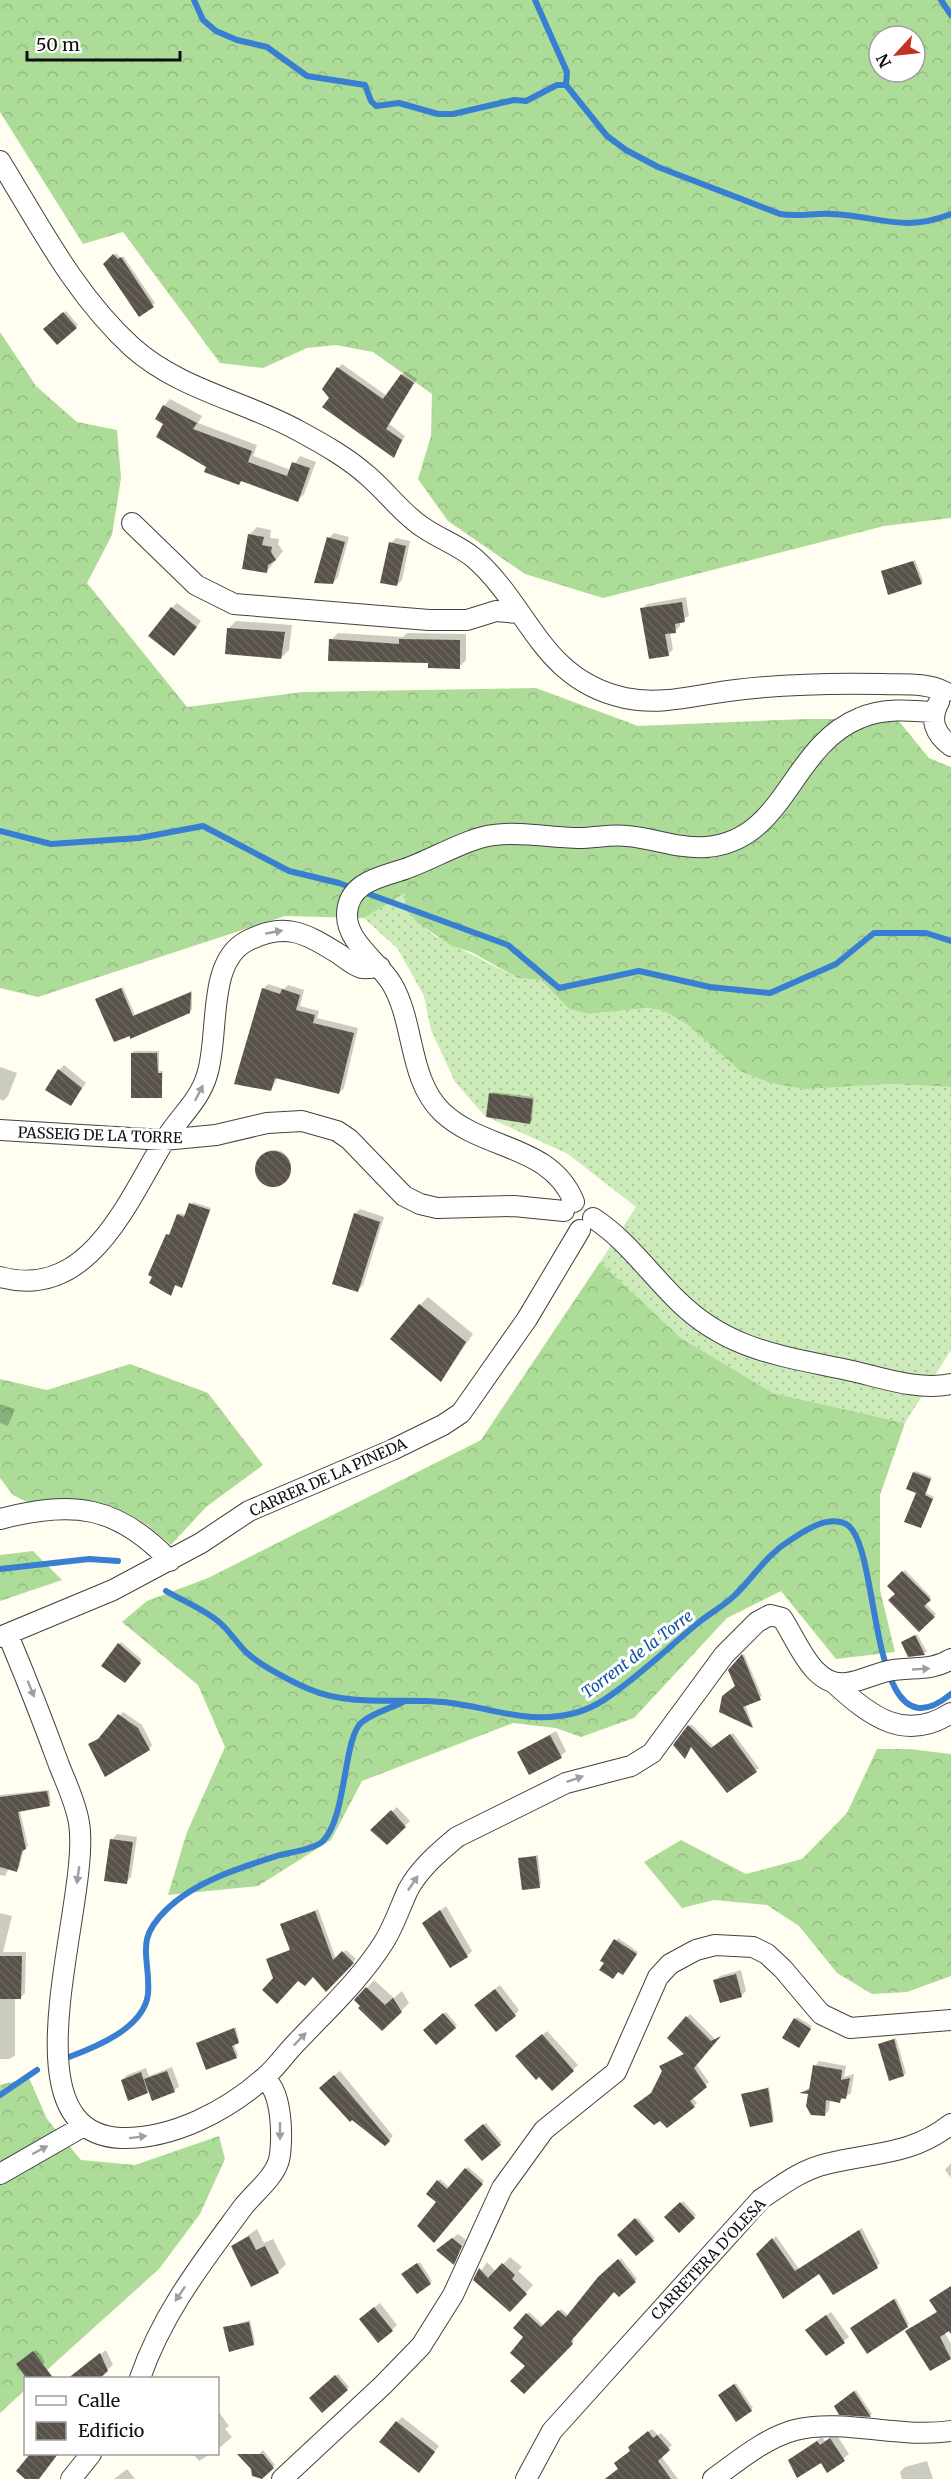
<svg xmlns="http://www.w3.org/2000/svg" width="951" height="2479" viewBox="0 0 951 2479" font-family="Merriweather,serif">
	<defs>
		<pattern id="grass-dots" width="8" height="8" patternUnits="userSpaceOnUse" patternTransform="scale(1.5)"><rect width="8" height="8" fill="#ccebb9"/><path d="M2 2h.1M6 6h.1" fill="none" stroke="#aec89e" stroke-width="1.8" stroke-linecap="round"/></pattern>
		<pattern id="forest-crowns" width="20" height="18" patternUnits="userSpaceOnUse" patternTransform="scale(1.5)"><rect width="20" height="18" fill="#addc98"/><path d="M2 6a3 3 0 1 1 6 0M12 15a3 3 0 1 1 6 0" fill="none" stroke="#94bc82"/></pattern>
		<pattern id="building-back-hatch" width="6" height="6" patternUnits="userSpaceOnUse" patternTransform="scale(1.5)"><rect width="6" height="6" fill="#58524b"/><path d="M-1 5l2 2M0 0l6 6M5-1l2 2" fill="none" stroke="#6b6661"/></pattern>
	</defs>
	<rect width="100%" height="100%" fill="#fffef1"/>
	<path fill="url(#grass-dots)" d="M405 892 419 924 435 936 518 978 541 980 569 1009 589 1014 648 1008 664 1011 688 1025 740 1071 887 1084 951 1087V1350L905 1423 773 1393 681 1338 600 1262 636 1207 568 1154 485 1116 455 1082 431 1030 424 996 398 949 364 918Z"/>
	<path fill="url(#forest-crowns)" fill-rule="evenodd" d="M0 0H951V518L884 526 603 598 525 574 448 521 418 479 431 436 432 394 373 352 336 345 307 348 263 368 220 363 123 232 83 244 0 112ZM879 36H915V72H879Z
		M0 332 36 386 77 422 117 430 121 478 112 535 87 583 187 707 303 692 536 688 638 726 804 719H897L929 758 951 767V1087L887 1084 804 1089 771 1083 740 1071 688 1025 664 1011 648 1008 589 1014 569 1009 541 980 518 978 471 952 452 946 419 924 405 909V893L364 918 285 916 38 997 0 988Z
		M600 1262 681 1338 773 1393 905 1423 880 1495V1590L895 1652 836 1659 781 1591 727 1618 634 1718 581 1737 556 1728 513 1723 362 1781 331 1840 258 1886 168 1895 187 1832 225 1747 198 1685 122 1622 147 1601 208 1578 481 1440Z
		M130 1364 208 1393 263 1465 206 1507 171 1545 147 1525 81 1500 41 1509 13 1495 0 1478V1379L47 1390Z
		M33 1551 62 1580 0 1601V1555Z
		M877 1749H909L951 1754V1976L907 1992 872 1994 837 1973 799 1926 767 1905 714 1900 682 1908 644 1862 681 1840 746 1874 802 1859 847 1813Z
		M29 2078 47 2119 81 2160 135 2165 219 2136 225 2159 200 2214 159 2269 38 2378H26L25 2390 0 2413V2085Z"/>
	<path fill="#0003" d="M116 253 121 258 123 256 155 303 140 315 105 264Z
		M66 311 78 325 58 343 45 329Z
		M342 364 387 396 405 371 417 379 389 424 405 436 394 456 331 397 338 368Z
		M170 399 202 416 198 423 257 445 253 456 291 470 300 456 316 462 304 494 298 500 242 480 239 483 208 466 166 423 164 406Z
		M257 527 271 530 270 538 279 539 278 544 283 551 267 571 249 535Z
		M334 533 349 537 338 577 333 583 329 538Z
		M396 538 410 541 402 580 397 585 391 543Z
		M915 560 923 581 921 583 883 572Z
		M686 597 689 616 680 621V626L675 631 670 632 673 649 668 655 642 609 647 604Z
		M177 603 201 621 179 649 172 608Z
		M236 621 292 625 289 650 281 658 228 629Z
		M338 633 403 637 407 633 466 634V660L459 667 331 640Z
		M268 984 284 989 288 985 304 990 300 1006 319 1011 317 1018 358 1028 344 1088 339 1093 278 1077 271 1090 263 989Z
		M123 987 135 1015 192 991V1010L132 1037 97 999Z
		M134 1051H159V1071H163L161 1096 132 1053Z
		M64 1065 86 1083 71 1104 59 1070Z
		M0 1067 17 1073 8 1096 3 1101 0 1099Z
		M493 1092 534 1097 532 1121 530 1123 490 1094Z
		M257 1167a17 17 0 1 1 34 0a17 17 0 1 1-34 0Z
		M193 1202 211 1208 184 1284H176L171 1294 167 1235 171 1234 178 1215 180 1213 186 1215Z
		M360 1209 384 1217 363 1285 358 1290 355 1214Z
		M428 1297 473 1334 441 1380 420 1305Z
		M0 1404 15 1409 8 1426 0 1423Z
		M916 1471 932 1477 926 1493 934 1497 920 1527 914 1473Z
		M905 1570 931 1597 925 1603 936 1614 919 1630 889 1586Z
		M917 1634 927 1652 909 1655 903 1642Z
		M121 1642 142 1660 127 1679 119 1644Z
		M744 1654 762 1696 745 1704 753 1726 721 1711 736 1686 730 1670Z
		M123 1712 142 1725 152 1745 149 1749 89 1745 102 1736Z
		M691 1724 714 1747 733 1733 759 1768 727 1791 691 1745H674Z
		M556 1731 566 1751 561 1756 521 1751Z
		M49 1790 51 1802 49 1804 20 1811 28 1846 24 1849 19 1868 16 1870 9 1868 5 1876 0 1875V1795Z
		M397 1807 410 1821 387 1843 372 1830Z
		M117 1834 137 1837 131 1877 126 1882 112 1840Z
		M538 1855 541 1884 539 1886 520 1859Z
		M446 1906 472 1951 467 1956 424 1923Z
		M318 1909 336 1959 346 1950 356 1959 326 1989 313 1975 298 1979 275 1978 268 1959 291 1949 282 1924Z
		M0 1913 12 1916 3 1952H26L25 1993 21 1997H15V2055L10 2059H0Z
		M618 1938 638 1952 625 1971 602 1960Z
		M741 1970 746 1991 741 1996 715 1981 720 1976Z
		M374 1980 394 1998 402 1991 409 2003 401 2011 361 2007 356 2000Z
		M500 1985 519 2010 515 2015 481 2000Z
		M446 2012 457 2025 436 2043 425 2030Z
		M690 2014 715 2039 720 2037 696 2064 709 2082 692 2097 697 2103 694 2106 653 2092 663 2071 664 2064 685 2053 669 2038Z
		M797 2017 812 2026 801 2044 795 2019Z
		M236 2027 239 2041 234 2044 238 2055 236 2057 198 2043Z
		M547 2031 578 2065 552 2089 522 2052Z
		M896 2038 906 2073 904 2075 880 2044Z
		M819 2061 846 2066 844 2077 854 2074 851 2093 840 2101 830 2099 829 2110 825 2115 810 2093 802 2092 811 2087 815 2066Z
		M172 2067 179 2086 174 2091 149 2090 147 2092 122 2080 127 2075 146 2068 149 2076Z
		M340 2071 393 2136 385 2144 325 2083Z
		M769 2087 774 2118 772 2121 743 2095Z
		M486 2123 502 2142 482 2159 466 2140Z
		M951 2163V2178L945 2170Z
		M468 2167 484 2181 434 2240 438 2202 428 2194 440 2179 450 2188Z
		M683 2201 696 2215 679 2231 667 2217Z
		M638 2218 655 2238 636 2254 619 2235Z
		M862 2228 880 2263 877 2266 819 2271 783 2296 758 2254 776 2236 799 2269Z
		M257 2229 264 2243 273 2239 286 2264 278 2272 233 2246Z
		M458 2234 466 2240 454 2262 438 2250Z
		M510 2257 522 2267 518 2271 533 2285 510 2310 475 2280 487 2262 496 2272Z
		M621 2258 637 2279 619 2295 614 2290 572 2338 574 2341 524 2392 525 2337 515 2328 529 2312 544 2326 561 2309 569 2316 599 2278Z
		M420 2262 432 2281 430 2283 405 2272Z
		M951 2286V2329L945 2333 951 2344V2358L930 2369 907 2331 938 2311 931 2300Z
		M896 2298 909 2324 907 2326H854Z
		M380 2303 397 2325 392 2330 366 2314Z
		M831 2312 849 2337 826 2354 812 2325Z
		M250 2320 255 2342 253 2344 225 2328Z
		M36 2350 45 2362 43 2364 20 2362Z
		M106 2350 113 2365 107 2370 74 2374Z
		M338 2374 349 2387 322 2411 311 2398Z
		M736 2383 753 2408 751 2410 722 2393Z
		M856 2390 872 2414 871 2415 840 2413 838 2404Z
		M218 2411 229 2426 225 2429 232 2437 218 2449Z
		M402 2417 439 2446 424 2466 397 2422Z
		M652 2429 658 2435 661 2433 672 2445 661 2456 678 2479H604L619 2468 634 2444Z
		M836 2434 849 2454 828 2471 821 2461 789 2460 822 2437 825 2441Z
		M263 2450 275 2465 260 2478 249 2464Z
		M193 2454H210L199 2461Z
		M927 2461 933 2479H902L900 2472 905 2467Z
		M127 2469 135 2479H114Z"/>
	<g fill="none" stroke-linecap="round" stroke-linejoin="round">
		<path stroke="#397fd1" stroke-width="6" d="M194 0 203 20 216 31 237 40 267 47 307 76 365 85 371 101 376 106 399 103 438 114H453L514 100 526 101 557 85H566L607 136 626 150 658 167 780 214C798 217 814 213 832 214 879 216 903 233 951 214
			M535 0 567 72 566 85
			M941 0 951 15
			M0 831 51 844 139 838 203 826 289 871 339 883 508 945 559 988 639 971 710 987 770 993 836 964 874 933H926L951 941
			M0 1569 89 1559 118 1561
			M166 1591C183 1601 204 1609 219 1622 230 1631 237 1644 247 1653 260 1665 292 1682 309 1689 351 1707 398 1698 442 1702 481 1705 519 1722 559 1716 578 1714 595 1707 611 1695 641 1674 669 1647 698 1623 710 1613 724 1606 735 1595 754 1577 766 1555 789 1541 804 1531 827 1515 846 1524 883 1543 865 1765 951 1694
			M69 2057C96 2047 144 2028 148 1994 151 1957 133 1942 166 1910 195 1881 242 1867 280 1855 292 1852 315 1849 323 1841 347 1817 343 1737 362 1722 373 1713 391 1708 403 1702
			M0 2095 37 2070"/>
	</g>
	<path fill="url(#building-back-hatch)" d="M113 254 118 259 121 257 154 307 139 317 103 264Z
		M63 312 77 328 57 345 43 329Z
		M337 367 383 399 401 374 414 383 386 429 402 440 394 458 322 407 329 398 322 389Z
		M163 405 197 423 193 429 252 451 248 462 287 476 292 462 310 468 298 502 241 481 239 485 204 472 206 467 156 437 163 424 155 419Z
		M248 534 264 537 262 545 272 547 271 552 276 560 268 565 267 573 242 569Z
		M327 537 345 542 333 584 314 583Z
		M389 542 406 546 397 586 380 583Z
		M913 561 922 584 888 595 881 571Z
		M682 602 685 622 675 624 676 633 665 634 669 656 649 659 640 608Z
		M171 607 197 627 174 656 148 636Z
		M227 628 285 632 281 659 225 654Z
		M329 639 399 644V639L460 640V669L428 668V663L328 661Z
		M121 988 133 1016 191 992 190 1013 130 1039V1036L114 1042 95 999Z
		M262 988 280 994 282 989 300 995 296 1010 315 1015 313 1023 354 1033 339 1094 275 1078 271 1091 234 1084Z
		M131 1053H157L158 1073H162V1098H131Z
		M58 1069 82 1088 71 1106 45 1090Z
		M489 1093 533 1099 530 1124 486 1117Z
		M255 1169a18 18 0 1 1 36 0a18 18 0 1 1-36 0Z
		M189 1203 210 1210 182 1288 175 1285 171 1296 149 1283 152 1277 148 1275 166 1234 169 1235 177 1214 184 1217Z
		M354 1213 380 1222 358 1292 332 1284Z
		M419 1304 466 1342 441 1382 390 1339Z
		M913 1472 931 1479 925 1495 933 1499 921 1528 904 1522 916 1493 906 1489Z
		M902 1571 931 1600 924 1606 935 1617 919 1632 888 1600 895 1594 887 1586Z
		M915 1635 925 1655 908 1657 901 1642Z
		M118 1643 141 1663 125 1683 101 1666Z
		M742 1654 761 1700 743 1707 753 1728 719 1712 722 1696 735 1686 728 1670Z
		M118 1714 138 1728 150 1750 105 1777 88 1744 98 1739Z
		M688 1725 711 1748 730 1734 757 1772 727 1793 691 1747 685 1759 673 1745Z
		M550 1735 562 1758 529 1775 517 1752Z
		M47 1791 50 1806 18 1812 26 1849 22 1851 17 1872 0 1867V1797Z
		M391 1810 406 1827 387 1845 370 1830Z
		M110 1839 133 1842 127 1884 104 1881Z
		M536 1856 540 1888 522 1890 518 1858Z
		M440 1910 468 1957 450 1968 422 1923Z
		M315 1911 333 1960 342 1951 354 1963 326 1992 313 1977 305 1986 298 1981 277 2004 262 1990 273 1978 266 1959 290 1950 280 1924Z
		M614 1939 637 1954 623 1975 618 1972 613 1979 599 1970 604 1963 600 1961Z
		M0 1956H22L21 1999H0Z
		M736 1974 742 1997 720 2003 713 1980Z
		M366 1987 385 2005 393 1998 402 2012 382 2031 358 2008 360 2006 354 2000Z
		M495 1989 516 2016 496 2032 474 2005Z
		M443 2013 456 2028 436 2045 423 2030Z
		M686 2016 711 2041 721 2036 694 2068 707 2087 690 2101 695 2107 667 2128 660 2121 654 2125 633 2106 651 2093 662 2071 659 2066 684 2054 667 2038Z
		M794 2018 811 2029 799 2048 782 2038Z
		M234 2028 239 2043 232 2046 237 2058 206 2070 196 2043Z
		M542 2034 574 2071 552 2091 539 2077 536 2080 515 2056Z
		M894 2039 904 2076 889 2081 878 2044Z
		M813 2065 842 2070 841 2080 850 2078 846 2099 841 2098 840 2103 826 2100 825 2116 811 2115 806 2106 808 2094 799 2093 809 2090Z
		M167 2071 175 2092 152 2101 144 2079Z
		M141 2072 148 2093 128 2101 121 2080Z
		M334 2075 390 2141 385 2146 352 2120 350 2122 319 2088Z
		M768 2088 773 2122 750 2127 741 2094Z
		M483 2124 501 2145 482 2161 464 2140Z
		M465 2168 483 2184 434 2243 417 2226 436 2202 426 2194 437 2180 447 2189Z
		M680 2202 695 2218 679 2233 664 2217Z
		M635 2218 654 2241 636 2256 617 2235Z
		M859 2230 878 2268 833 2295 819 2274 783 2299 756 2254 772 2238 795 2271Z
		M249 2236 256 2250 265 2246 279 2273 251 2287 231 2246Z
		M452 2238 462 2246 454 2265 436 2250Z
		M618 2259 636 2282 619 2297 614 2292 571 2341 573 2344 524 2394 510 2381 525 2366 510 2353 523 2337 513 2328 526 2313 541 2327 558 2310 566 2317 598 2277Z
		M417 2263 431 2284 417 2294 401 2274Z
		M502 2263 515 2275 512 2279 527 2294 510 2312 473 2280 479 2268 488 2278Z
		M951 2286V2334L949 2331 940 2337 951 2359 930 2371 905 2331 937 2312 929 2300Z
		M894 2299 908 2327 867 2354 850 2328Z
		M374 2307 393 2331 378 2343 359 2319Z
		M826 2315 845 2343 826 2356 805 2330Z
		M249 2322 254 2345 229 2352 223 2327Z
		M33 2351 54 2379H27L16 2364Z
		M100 2353 108 2371 99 2379H67Z
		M335 2375 348 2390 322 2413 309 2398Z
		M734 2384 752 2411 736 2422 718 2395Z
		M854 2391 871 2417 839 2415 834 2406Z
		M396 2421 435 2452 419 2473 379 2442Z
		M648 2431 653 2438 657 2435 670 2450 658 2461 671 2479H605L618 2469 614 2463 630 2451 628 2447Z
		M830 2438 845 2461 827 2473 821 2463 797 2478 788 2460 817 2441 820 2445Z
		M30 2454H58L39 2479H25L16 2471Z
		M237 2454H263L274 2468 262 2479 252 2476 251 2469Z"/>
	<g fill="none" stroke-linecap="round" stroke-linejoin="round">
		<g stroke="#424242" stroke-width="22">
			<path id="minor" d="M0 161C40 226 75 295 132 347 180 390 245 401 299 431 323 444 348 458 368 476 387 492 403 515 424 528 440 539 458 545 474 558 530 607 541 680 625 698 663 706 699 694 736 690 785 684 833 683 882 684 904 685 925 682 945 692
				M132 523 196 585 234 604 429 620H467L496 611 518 613
				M939 702C929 720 935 734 951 746
				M0 1130 164 1140 216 1135 267 1123 302 1121 337 1131 349 1139 404 1196 420 1204 437 1208 514 1206 564 1211
				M574 1202C551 1144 483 1151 442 1112 408 1079 415 1023 392 984 379 962 346 942 347 914 348 882 381 877 405 869 431 860 470 837 494 835 522 831 551 838 579 838 595 838 611 834 627 836 653 838 679 849 706 847 786 841 790 746 860 718 883 708 909 710 933 712
				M593 1218C627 1240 649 1273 678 1301 730 1352 785 1356 852 1371 883 1378 919 1391 951 1384
				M0 1277C88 1301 126 1204 163 1143 177 1119 199 1102 207 1075 220 1035 206 962 247 941 285 921 305 933 339 954 346 959 354 966 362 968 367 969 375 967 380 967
				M0 1519C72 1500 117 1505 170 1561
				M8 1635C26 1678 43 1721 59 1765 66 1783 76 1803 79 1823 92 1900 0 2133 121 2138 173 2139 227 2111 265 2077 277 2067 285 2054 296 2043 327 2010 360 1980 384 1942 394 1926 400 1907 408 1890 419 1869 439 1852 457 1837L566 1783 631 1766 652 1753 724 1655 757 1622 770 1615 782 1618C798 1642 813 1688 847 1683 861 1681 874 1674 888 1671 910 1666 931 1672 951 1659
				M0 1637 113 1590 201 1543 249 1511 392 1450 443 1425 461 1413 527 1319 580 1230
				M835 1684C870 1716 905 1743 951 1713
				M0 2174 82 2127
				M140 2378C163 2312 202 2263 243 2207 254 2193 274 2178 279 2160 283 2142 283 2087 263 2079
				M71 2479 91 2454
				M282 2479 383 2385 421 2346 453 2295 502 2188 544 2130 616 2072 658 1977 670 1964 696 1950 715 1945 753 1947 767 1954 783 1969 821 2014 850 2028 951 2020
				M526 2479 552 2431 761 2199C782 2185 801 2170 826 2164 873 2152 910 2156 951 2124
				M713 2479C738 2461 765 2438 795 2430 843 2418 900 2439 951 2431"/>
		</g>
		<use href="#minor" stroke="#fff" stroke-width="20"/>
	</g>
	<defs><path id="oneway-solid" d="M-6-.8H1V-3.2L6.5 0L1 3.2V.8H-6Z" transform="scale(1.5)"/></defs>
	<g fill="#9f9f9f">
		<use href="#oneway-solid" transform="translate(274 932) rotate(-10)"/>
		<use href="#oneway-solid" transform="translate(199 1093) rotate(-63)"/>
		<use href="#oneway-solid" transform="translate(921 1669) rotate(-3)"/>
		<use href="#oneway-solid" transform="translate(31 1689) rotate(68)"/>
		<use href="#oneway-solid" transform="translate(575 1779) rotate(-19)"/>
		<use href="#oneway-solid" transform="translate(78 1875) rotate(98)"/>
		<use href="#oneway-solid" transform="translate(413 1883) rotate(-56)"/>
		<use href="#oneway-solid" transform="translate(300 2039) rotate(-46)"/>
		<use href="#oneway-solid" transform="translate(280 2131) rotate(90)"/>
		<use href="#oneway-solid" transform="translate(138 2137) rotate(-7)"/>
		<use href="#oneway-solid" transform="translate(40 2150) rotate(-28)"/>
		<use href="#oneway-solid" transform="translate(180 2294) rotate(124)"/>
	</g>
	<g text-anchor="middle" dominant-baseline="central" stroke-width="6" stroke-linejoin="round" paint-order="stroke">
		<g font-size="15" fill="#0f0f0f" stroke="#fff">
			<text transform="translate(100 1135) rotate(2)">PASSEIG DE LA TORRE</text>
			<text transform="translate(328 1477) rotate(-24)">CARRER DE LA PINEDA</text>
			<text transform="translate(708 2259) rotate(-47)">CARRETERA D'OLESA</text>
		</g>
		<g font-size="16" font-style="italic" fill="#1451a5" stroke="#fff">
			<text transform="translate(637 1654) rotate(-37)">Torrent de la Torre</text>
		</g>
	</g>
	<rect x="24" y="2377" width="195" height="78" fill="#ffffff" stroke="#9f9f9f" stroke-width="1.5"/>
	<rect x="36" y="2396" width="30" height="9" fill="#ffffff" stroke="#9f9f9f" stroke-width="1.5"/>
	<text x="78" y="2407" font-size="18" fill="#0f0f0f">Calle</text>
	<rect x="36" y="2422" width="30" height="18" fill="url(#building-back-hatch)" stroke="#9f9f9f" stroke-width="1.5"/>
	<text x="78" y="2437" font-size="18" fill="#0f0f0f">Edificio</text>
	<g transform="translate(897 54) rotate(243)"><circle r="28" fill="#ffffff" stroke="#9f9f9f" stroke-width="1.5"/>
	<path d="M0-4.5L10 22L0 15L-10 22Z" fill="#c43223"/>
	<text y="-9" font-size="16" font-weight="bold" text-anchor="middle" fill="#0f0f0f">N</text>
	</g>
	<path d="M27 51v9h153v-9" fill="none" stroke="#0f0f0f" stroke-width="3"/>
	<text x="36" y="51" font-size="18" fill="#0f0f0f" stroke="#ffffff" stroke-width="4.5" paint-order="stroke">50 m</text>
</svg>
